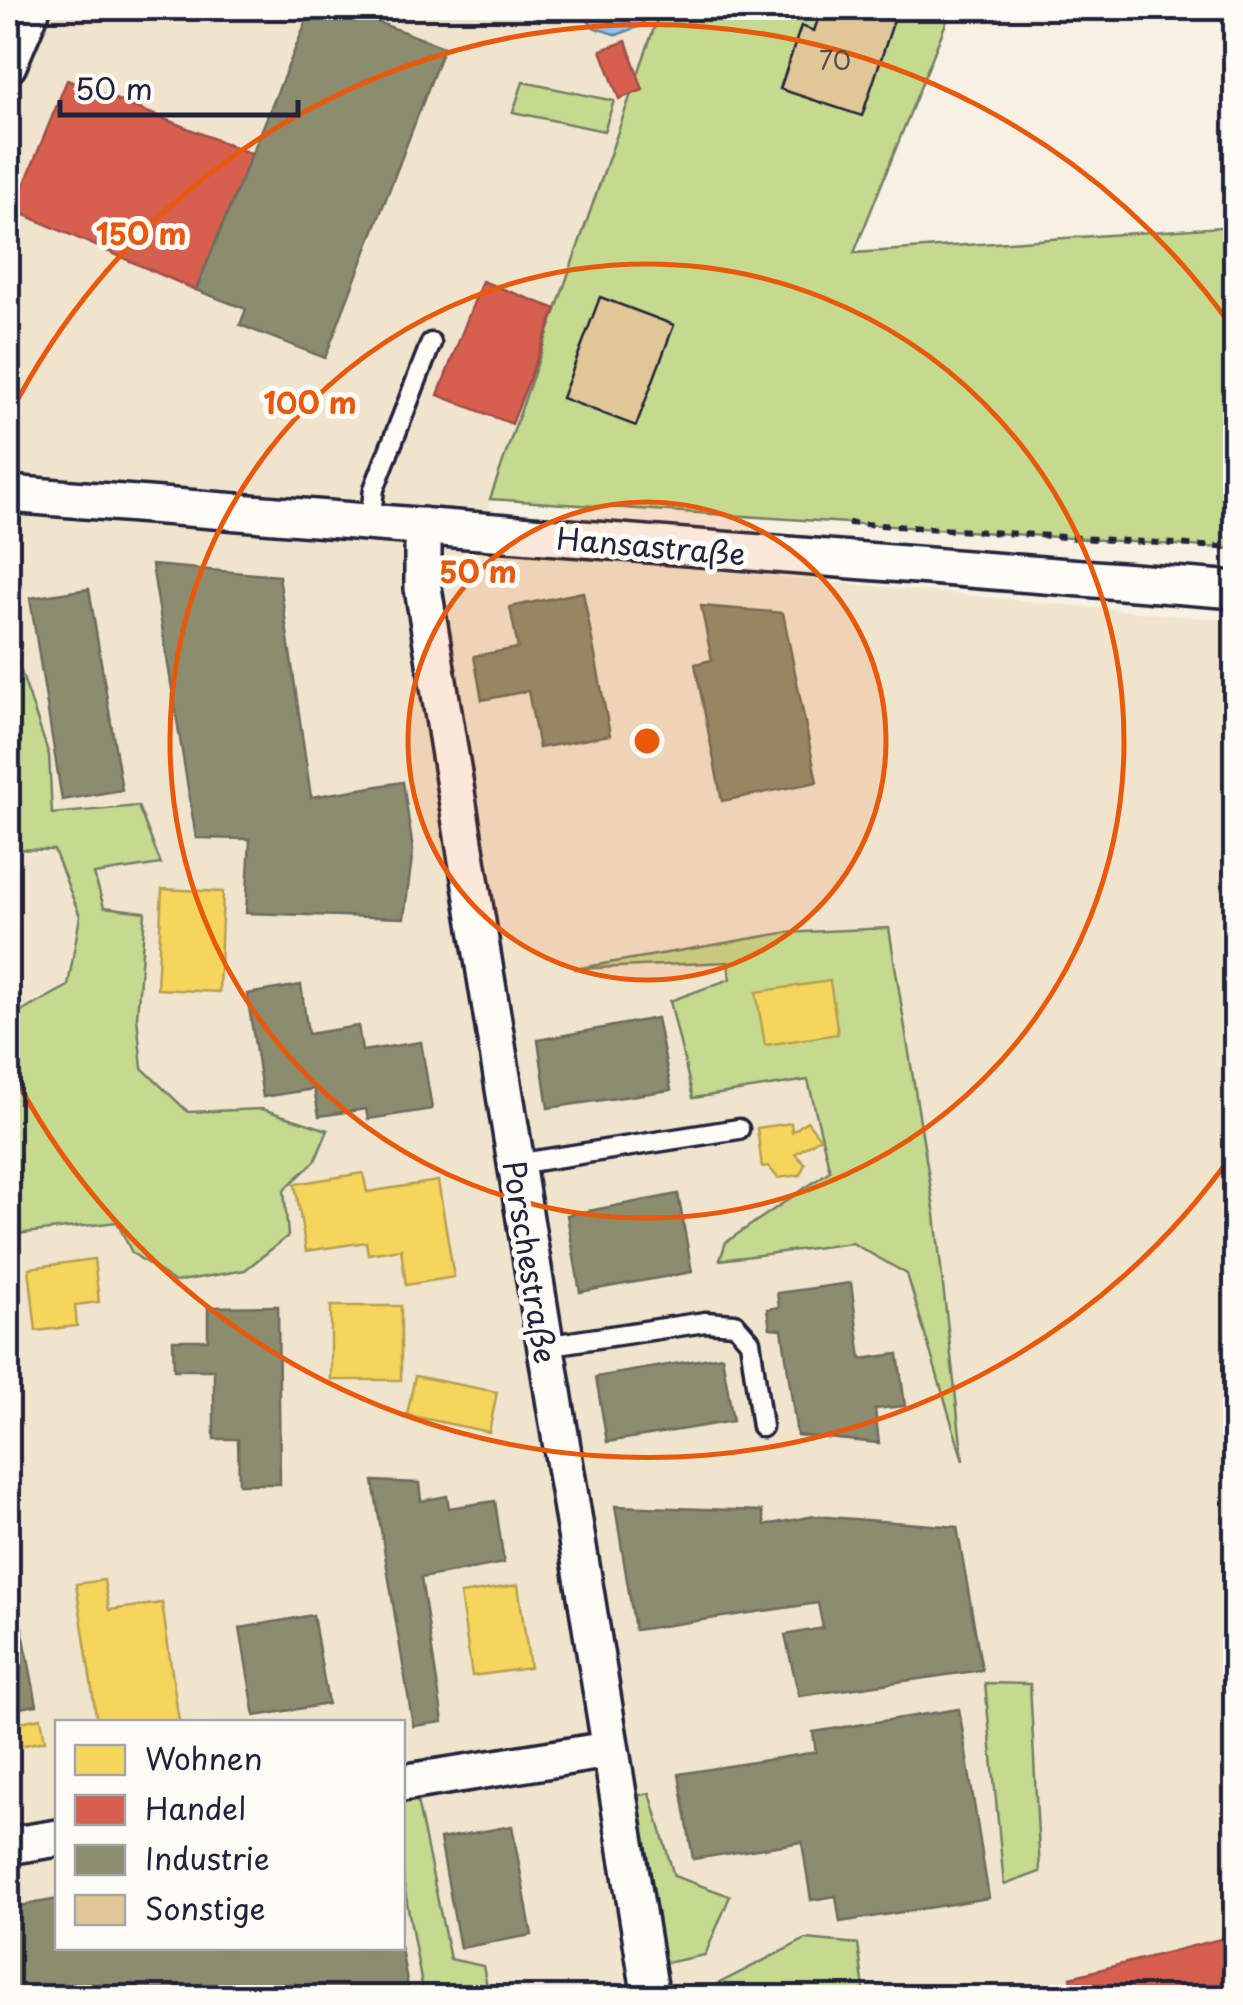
<svg xmlns="http://www.w3.org/2000/svg" width="1243" height="2005" viewBox="0 0 1243 2005" font-family="'Playpen Sans',sans-serif">
	<rect width="100%" height="100%" fill="#f7f1e4"/>
	<filter id="ink" filterUnits="userSpaceOnUse"><feTurbulence type="fractalNoise" baseFrequency=".01" numOctaves="2"/><feDisplacementMap in="SourceGraphic" scale="20" xChannelSelector="R" yChannelSelector="G"/><feConvolveMatrix kernelMatrix="1 2 1 2 8 2 1 2 1" color-interpolation-filters="sRGB"/></filter>
	<g filter="url(#ink)">
		<path fill="#f0e4cd" fill-rule="evenodd" d="M8 8H661L490 499 484 549 1235 621V1997L8 1998ZM58 1722H402V1948H58Z"/>
		<path fill="#c5da8f" stroke="#747e65" stroke-width="2.5" d="M661 8H952L854 253 1235 226V549L490 499Z
			M523 82 614 101 604 131 513 112Z
			M8 633 49 755 52 814 138 806 161 864 94 874 104 907 145 912 137 1017 142 1068 188 1112 262 1109 328 1130 315 1161 284 1190 288 1236 245 1270 175 1282 132 1253 117 1222 8 1235V1019L68 986 80 916 54 850 8 849Z
			M889 928 935 1215 963 1461 907 1274 852 1243 720 1260 726 1242 830 1171 808 1080 693 1098 670 1001 730 979 728 962 574 969 783 933Z
			M985 1683 1030 1684 1040 1872 1004 1885Z
			M413 1781 450 1959 483 1966 489 1997H424L403 1880 402 1783Z
			M650 1793 674 1876 730 1896 705 1955 646 1967 617 1800Z
			M806 1939 858 1944 865 1997H692Z"/>
		<path fill="#8fc4ed" stroke="#6383a6" stroke-width="2.5" d="M583 8H647V10L643 25 617 35 595 28 582 15Z"/>
		<path fill="#f6d55c" stroke="#b69f52" stroke-width="2.5" d="M162 889 223 892 219 992 157 989Z
			M830 981 838 1034 765 1045 756 992Z
			M807 1121 820 1138 795 1154 805 1164 800 1175 778 1178 768 1166 762 1167 757 1128 791 1123 792 1132Z
			M363 1173 367 1192 438 1181 454 1277 406 1285 401 1249 368 1254 366 1242 306 1251 295 1184Z
			M94 1259 99 1302 75 1305 77 1326 36 1331 29 1268Z
			M331 1306H401V1380H331Z
			M415 1376 497 1392 489 1432 407 1415Z
			M104 1580 109 1610 162 1603 179 1722H97L76 1584Z
			M518 1585 530 1668 472 1676 460 1594Z
			M41 1718 45 1741 8 1748V1724Z"/>
		<path fill="#d6604d" stroke="#a04d48" stroke-width="2.5" d="M626 41 643 90 619 99 601 50Z
			M67 80 252 154 196 290 14 210Z
			M482 281 556 309 512 424 438 395Z
			M1236 1935V1998H1077L1071 1977Z"/>
		<path fill="#8c8c6e" stroke="#6c6c5f" stroke-width="2.5" d="M312 8H340L444 47 325 358 240 325 246 309 196 290Z
			M152 565 279 576 311 797 403 782 413 850 404 918 246 913 250 839 196 838Z
			M89 589 122 790 62 800 30 598Z
			M583 592 610 735 539 748 528 691 482 700 474 656 518 648 510 607Z
			M701 606 783 613 817 782 722 801 695 664 712 660Z
			M301 985 308 1034 358 1026 362 1051 421 1042 432 1109 368 1119 366 1109 319 1116 314 1089 263 1097 247 994Z
			M657 1018 671 1090 548 1108 538 1040Z
			M678 1194 692 1272 580 1292 567 1215Z
			M851 1283 861 1359 898 1354 905 1406 875 1409 879 1443 797 1435 782 1329 770 1328 767 1309 779 1307 777 1293Z
			M278 1306 280 1484H239L238 1439H214V1370H174L173 1340H208V1307Z
			M722 1356 733 1421 607 1442 596 1377Z
			M373 1481 419 1483 421 1501 447 1496 449 1508 495 1501 504 1563 421 1578 443 1722 413 1726Z
			M615 1506 762 1511 765 1525 815 1516 957 1527 982 1670 799 1696 785 1635 823 1628 818 1603 635 1630Z
			M18 1607 37 1705 8 1710V1609Z
			M313 1615 328 1704 255 1716 240 1628Z
			M959 1709 989 1898 840 1922 836 1896 811 1900 802 1842 693 1859 679 1774 816 1752 813 1732Z
			M512 1826 532 1935 460 1948 440 1839Z
			M58 1899V1948H401L410 1998H8V1908Z"/>
		<path fill="#e0c796" stroke="#22223b" stroke-width="2.5" d="M822 8H898L862 116 780 89 801 26 814 31Z
			M600 297 674 325 636 426 562 398Z"/>
		<g fill="none" stroke-linecap="round" stroke-linejoin="round">
			<g stroke="#22223b" stroke-width="25">
				<path id="service" d="M370 523 374 489 431 343
					M516 1164 739 1129
					M544 1346 705 1322 735 1324 750 1341 762 1427"/>
			</g>
			<g stroke="#22223b" stroke-width="42">
				<path id="minor" d="M8 65 32 8
					M8 494 1236 590
					M423 526V588L651 1998
					M402 1783 608 1750
					M8 1846 58 1838"/>
			</g>
			<path stroke="#22223b" stroke-width="6" stroke-dasharray="8 8" stroke-linecap="butt" d="M848 523 1236 548"/>
			<use href="#service" stroke="#fdfcf7" stroke-width="18"/>
			<use href="#minor" stroke="#fdfcf7" stroke-width="35"/>
		</g>
	</g>
	<circle cx="647" cy="741" r="239" fill="#e8590c" fill-opacity=".12"/>
	<g fill="none" stroke="#e8590c" stroke-width="5">
		<circle cx="647" cy="741" r="239"/>
		<circle cx="647" cy="741" r="477"/>
		<path d="M1234 1152A716 716 0 0 1 9 1066M9 416A716 716 0 0 1 1234 330"/>
	</g>
	<g text-anchor="middle" dominant-baseline="central" stroke-width="10" stroke-linejoin="round" paint-order="stroke">
		<g font-size="25" fill="#524b52">
			<text x="835" y="60">70</text>
		</g>
		<g font-size="30" fill="#22223b" stroke="#fdfcf7">
			<text transform="translate(651 545) rotate(5)">Hansastraße</text>
			<text transform="translate(531 1262) rotate(81)">Porschestraße</text>
		</g>
	</g>
	<circle cx="647" cy="741" r="15" fill="#e8590c" stroke="#fdfcf7" stroke-width="5"/>
	<g font-size="30" text-anchor="middle" font-weight="bold" fill="#e8590c" stroke="#fdfcf7" stroke-width="10" stroke-linejoin="round" paint-order="stroke">
		<text x="141" y="245">150 m</text>
		<text x="310" y="414">100 m</text>
		<text x="478" y="583">50 m</text>
	</g>
	<rect width="1243" height="2005" fill="none" stroke="#fdfcf7" stroke-width="40"/>
	<rect x="20" y="20" width="1203" height="1965" fill="none" stroke="#22223b" stroke-width="4" filter="url(#ink)"/>
	<rect x="55" y="1720" width="350" height="230" fill="#fdfcf7" stroke="#a5a5ac" stroke-width="2.5"/>
	<rect x="75" y="1745" width="50" height="30" fill="#f6d55c" stroke="#a5a5ac" stroke-width="2.5"/>
	<text x="145" y="1770" font-size="30" fill="#22223b">Wohnen</text>
	<rect x="75" y="1795" width="50" height="30" fill="#d6604d" stroke="#a5a5ac" stroke-width="2.5"/>
	<text x="145" y="1820" font-size="30" fill="#22223b">Handel</text>
	<rect x="75" y="1845" width="50" height="30" fill="#8c8c6e" stroke="#a5a5ac" stroke-width="2.5"/>
	<text x="145" y="1870" font-size="30" fill="#22223b">Industrie</text>
	<rect x="75" y="1895" width="50" height="30" fill="#e0c796" stroke="#a5a5ac" stroke-width="2.5"/>
	<text x="145" y="1920" font-size="30" fill="#22223b">Sonstige</text>
	<path d="M60 100v15h238v-15" fill="none" stroke="#22223b" stroke-width="5"/>
	<text x="75" y="100" font-size="30" fill="#22223b" stroke="#fdfcf7" stroke-width="8" paint-order="stroke">50 m</text>
</svg>
